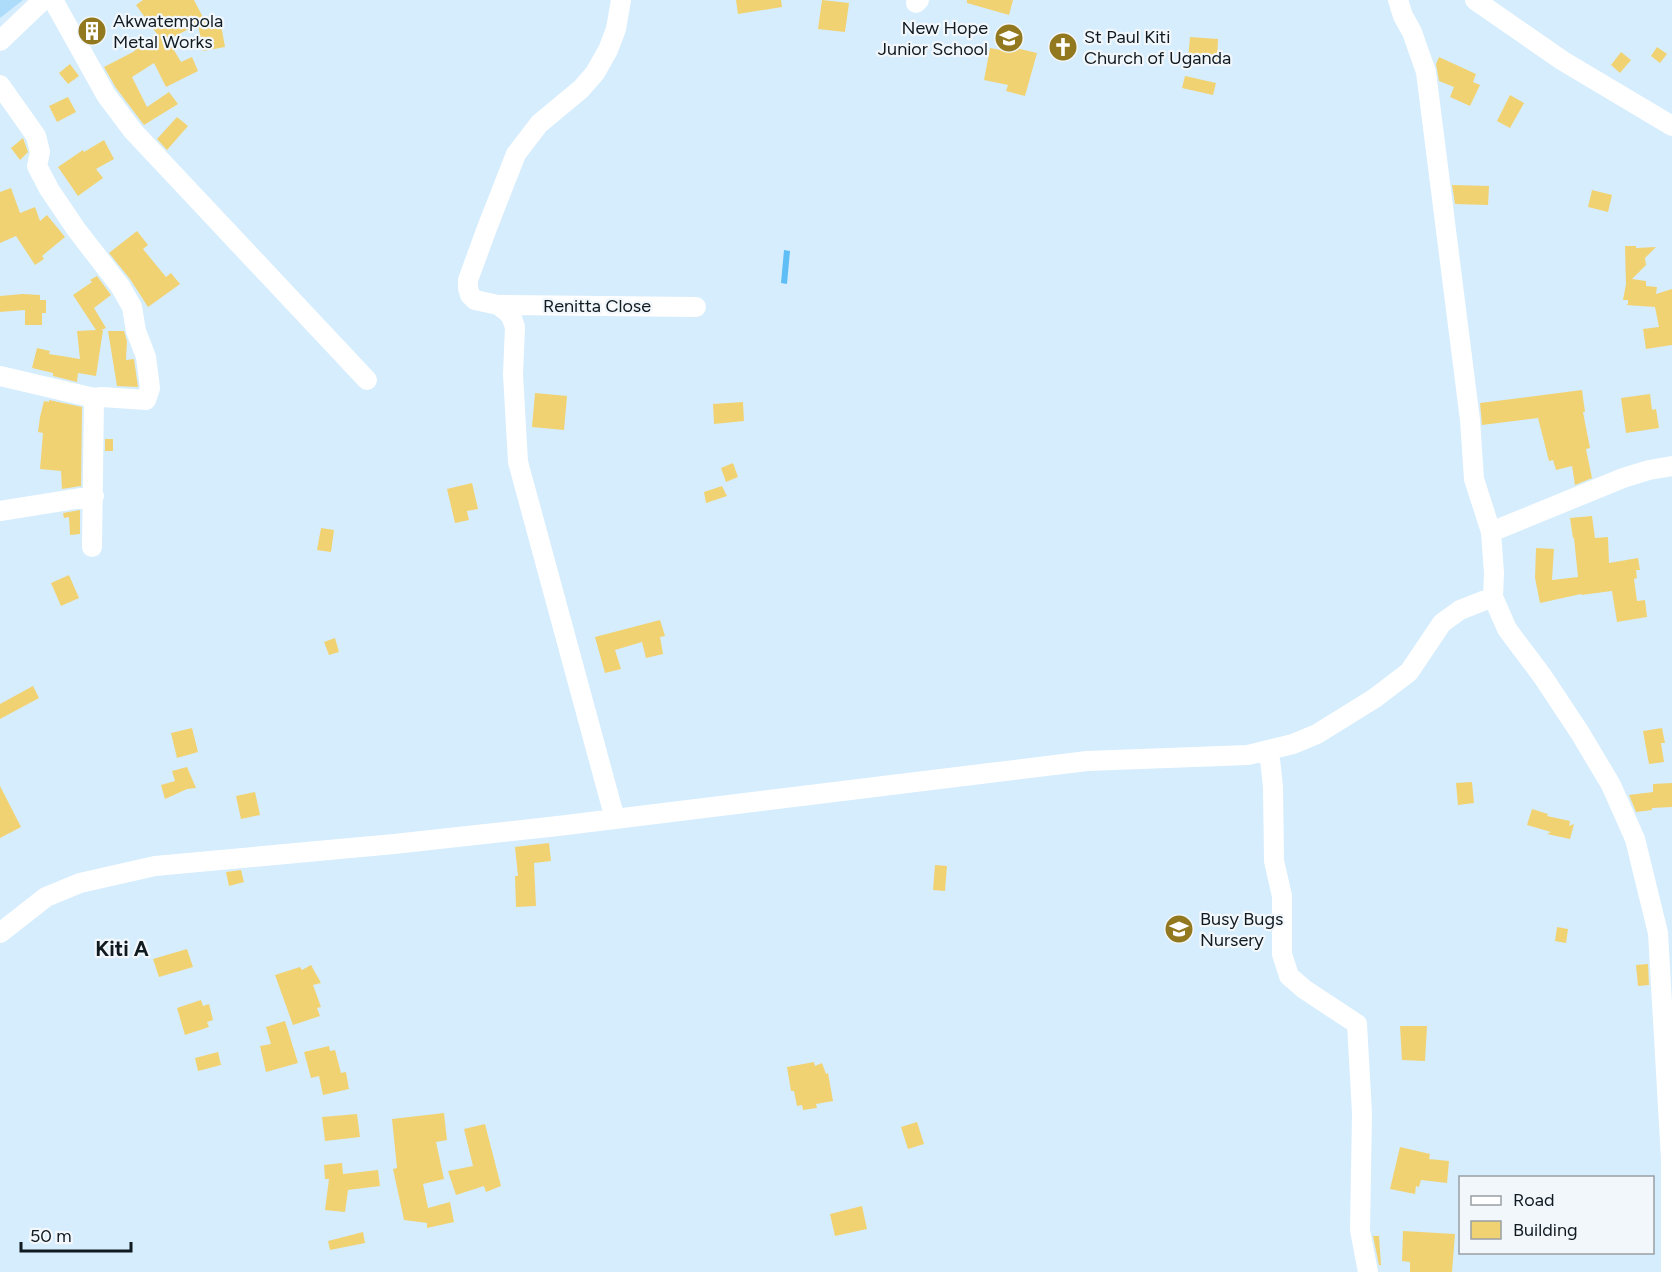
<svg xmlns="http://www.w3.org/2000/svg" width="1672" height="1272" viewBox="0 0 1672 1272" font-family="Figtree,sans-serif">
	<rect width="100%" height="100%" fill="#d6edfd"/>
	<path fill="#addbfa" d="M0 0H23L0 18Z"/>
	<path fill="#60bef7" d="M784 250 790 251 787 284 781 283Z"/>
	<path fill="#f1d272" d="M143 0H194L208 27 221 25 225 47 203 51 198 24 168 40 181 62 192 57 198 71 166 87 154 63 132 77 147 107 169 92 178 104 144 125 116 88 104 67 135 51 133 49 157 34 136 5Z
		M736 0H781L782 7 738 14Z
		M822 0 849 3 845 32 818 29Z
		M967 0H1013L1009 15 967 3Z
		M1190 37 1218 39 1217 61 1188 60Z
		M1008 46 1037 53 1025 96 1006 91 1008 85 984 80 990 48 1006 51Z
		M1657 47 1667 54 1660 63 1651 56Z
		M1621 52 1631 60 1620 73 1611 65Z
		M1439 57 1476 74 1473 82 1480 85 1470 106 1450 97 1454 87 1439 81 1436 64Z
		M70 64 79 76 68 84 59 73Z
		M1185 76 1216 83 1213 95 1182 88Z
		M1510 95 1524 103 1510 128 1497 121Z
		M68 97 76 112 57 122 49 106Z
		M177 117 188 126 167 150 157 139Z
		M23 138 28 152 20 160 11 148Z
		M104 140 114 159 96 169 103 178 78 196 58 167 83 150 84 152Z
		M1452 185 1489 186 1488 205 1455 204Z
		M11 188 20 213 35 207 40 221 47 215 65 237 42 256 44 259 35 265 16 236 0 243V192Z
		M1592 190 1612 195 1608 212 1588 207Z
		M137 231 148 245 143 249 166 277 171 273 180 284 148 307 130 279 109 253Z
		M1625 246H1636V248L1656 247 1645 258 1646 265 1632 279 1646 281V286L1657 287 1656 294 1672 289V345L1646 349 1643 329 1659 327 1655 307 1626 305 1628 304V300H1623L1626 284Z
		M97 276 111 295 94 308 106 328 101 330H103L96 376 78 373 77 382 53 376V373L32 368 37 348 50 351 49 354 80 359 77 331 96 330 73 295 92 282 90 280Z
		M23 294 40 295V300H46V313H42V325H25V310L0 312V296Z
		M108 331H124L127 341 126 360 134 359 138 387 117 386Z
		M1582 390 1585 412H1583L1590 448 1586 449 1592 478 1575 485 1572 466 1556 470 1553 460 1549 461 1538 418 1482 425 1480 403Z
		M535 393 567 396 564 430 532 427Z
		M1650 394 1652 410 1656 409 1659 428 1626 433 1621 398Z
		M49 400 82 407 81 486 62 489 61 471 40 469 43 433 38 432 40 417 44 401 49 402Z
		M743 402 744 421 714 424 713 404Z
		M105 439H113V451H105Z
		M733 463 738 477 726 482 721 468Z
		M472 483 478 509 467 511 469 520 455 523 447 489Z
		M722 486 727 496 706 503 704 492Z
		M80 510V534L70 535 69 517 64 518 63 513Z
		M1592 516 1595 538 1608 537 1609 563 1638 558 1640 570H1636L1637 578 1634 579 1637 601 1645 600 1647 617 1617 622 1612 591 1581 595V594L1540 603 1535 578 1536 548 1554 549 1552 580 1578 577 1574 538H1573L1570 518Z
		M321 528 334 530 331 552 317 550Z
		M69 575 79 598 61 606 51 583Z
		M660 620 665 636 660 637 663 654 646 658 642 642 615 650 621 669 605 673 595 637Z
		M335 638 339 652 329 655 324 642Z
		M33 686 39 698 0 719V704Z
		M192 728 198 752 177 758 171 733Z
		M1662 728 1665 743H1661L1664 762 1649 764 1643 731Z
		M187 767 196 788 187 789 165 799 161 785 175 781 172 771Z
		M1472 782 1474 803 1458 805 1456 783Z
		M1672 783V807L1652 808V810L1636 812 1629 795 1653 792V784Z
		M0 786 21 827 0 838Z
		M255 792 260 815 241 819 236 796Z
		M1532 809 1548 814 1547 816 1570 821 1569 826 1574 824 1570 839 1547 834 1551 832 1527 825Z
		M549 843 551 861 534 863 536 906 516 907 515 876H518L515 847Z
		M935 865 947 866 945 891 933 890Z
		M241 870 244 882 229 886 226 872Z
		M1557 927 1568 929 1566 943 1555 941Z
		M187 949 193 967 159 977 153 959Z
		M1648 964 1649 985 1638 986 1636 965Z
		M311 965 321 983 313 985 321 1007 317 1008 320 1016 293 1025 275 975 300 967 302 970Z
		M201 1000 203 1006 209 1004 213 1020 207 1022 209 1027 185 1035 177 1008Z
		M285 1021 298 1063 266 1072 260 1046 271 1044 266 1027Z
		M1400 1026H1427L1425 1061 1402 1060Z
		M329 1046 330 1051 335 1050 341 1073 346 1072 349 1089 323 1095 319 1076 311 1078 304 1052Z
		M218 1052 221 1065 198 1071 195 1058Z
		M814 1062 815 1066 822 1063 826 1074 828 1073 833 1101 816 1104 817 1108 803 1110 802 1105 797 1106 794 1091H791L787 1067Z
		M444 1113 447 1140 436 1142 444 1179 423 1184 428 1208 450 1202 454 1222 427 1228V1223L404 1220 393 1169 397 1168 392 1119Z
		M357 1114 360 1137 325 1141 322 1117Z
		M917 1122 924 1144 908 1149 901 1127Z
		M485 1124 501 1186 486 1192 484 1186 456 1195 448 1171 473 1166 464 1129Z
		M1400 1147 1430 1154 1429 1159 1449 1161 1447 1183 1421 1180 1419 1187 1416 1186 1415 1194 1390 1189Z
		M342 1163 343 1174 378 1170 380 1186 348 1190 345 1212 325 1210 329 1179H325L324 1165Z
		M862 1206 867 1229 835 1236 830 1214Z
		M1403 1231 1455 1234 1452 1272H1410V1262L1402 1261Z
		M363 1232 365 1243 330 1250 328 1241Z
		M1373 1236H1379L1381 1265H1379Z"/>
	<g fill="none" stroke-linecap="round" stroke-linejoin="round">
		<path stroke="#fff" stroke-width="20" d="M53 0 106 95 133 131 367 380
			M1398 0 1403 16 1412 32 1426 72 1470 420 1474 479 1491 532 1494 573 1493 597 1507 629 1543 677 1580 733 1611 785 1635 839 1658 933 1671 1159V1272
			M1475 0 1563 61 1672 126
			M916 3 919 0
			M0 41 43 0
			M0 85 36 136 40 152 37 166 49 189 76 229 120 286 132 307 136 331 146 357 150 388 146 400 102 397 94 398 0 376
			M498 305 696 307
			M0 511 94 496
			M1491 532 1623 478 1649 470 1672 466
			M92 547 94 398
			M1269 750 1273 787 1274 861 1282 896V954L1289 976 1304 989 1357 1024 1362 1113 1360 1230 1368 1272
			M615 819 518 462 513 374 515 327 511 316 505 310 498 305 475 300 470 295 468 288V280L487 228 516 154 539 124 581 89 595 73 608 50 616 29 621 0
			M0 933 46 897 80 883 155 866 394 844 558 826 1087 761 1248 755 1293 744 1317 734 1375 698 1409 672 1442 623 1460 610 1493 597"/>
	</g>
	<defs>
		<g id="building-disc" transform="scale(1.5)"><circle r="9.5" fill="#92781f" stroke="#f2f7fb"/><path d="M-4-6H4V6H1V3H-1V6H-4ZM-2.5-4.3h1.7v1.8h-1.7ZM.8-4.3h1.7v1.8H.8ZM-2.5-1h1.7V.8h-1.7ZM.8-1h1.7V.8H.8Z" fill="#fff"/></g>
		<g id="school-disc" transform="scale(1.5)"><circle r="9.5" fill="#92781f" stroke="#f2f7fb"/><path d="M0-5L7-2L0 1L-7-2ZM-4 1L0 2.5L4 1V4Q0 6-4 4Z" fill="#fff"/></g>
		<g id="church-disc" transform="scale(1.5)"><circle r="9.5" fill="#92781f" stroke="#f2f7fb"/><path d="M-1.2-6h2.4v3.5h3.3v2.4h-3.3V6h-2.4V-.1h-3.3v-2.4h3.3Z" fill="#fff"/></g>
	</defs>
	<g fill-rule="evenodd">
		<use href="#building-disc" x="92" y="31"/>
		<use href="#school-disc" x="1009" y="38"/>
		<use href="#church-disc" x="1063" y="47"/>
		<use href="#school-disc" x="1179" y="929"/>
	</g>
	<g text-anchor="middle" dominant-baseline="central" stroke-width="4.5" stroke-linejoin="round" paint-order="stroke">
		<g font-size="18" fill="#101a21" stroke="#f2f7fb" text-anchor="start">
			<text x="113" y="21">Akwatempola<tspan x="113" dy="21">Metal Works</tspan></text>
			<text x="988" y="28" text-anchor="end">New Hope<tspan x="988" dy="21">Junior School</tspan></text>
			<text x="1084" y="37">St Paul Kiti<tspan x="1084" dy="21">Church of Uganda</tspan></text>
			<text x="1200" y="919">Busy Bugs<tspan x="1200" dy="21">Nursery</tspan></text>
		</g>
		<g font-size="18" fill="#101a21" stroke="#f2f7fb">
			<text x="597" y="306">Renitta Close</text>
		</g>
		<g font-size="21" font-weight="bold" fill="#101a21" stroke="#f2f7fb">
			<text x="122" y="948">Kiti A</text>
		</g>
	</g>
	<rect x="1459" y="1176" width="195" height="78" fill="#f2f7fb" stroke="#989fa4" stroke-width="1.5"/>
	<rect x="1471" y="1196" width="30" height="9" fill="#ffffff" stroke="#989fa4" stroke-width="1.5"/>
	<text x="1513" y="1206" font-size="18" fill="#101a21">Road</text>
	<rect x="1471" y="1221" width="30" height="18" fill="#f1d272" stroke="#989fa4" stroke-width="1.5"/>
	<text x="1513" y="1236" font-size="18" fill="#101a21">Building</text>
	<path d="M21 1242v9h110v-9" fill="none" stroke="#101a21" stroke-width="3"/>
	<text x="30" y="1242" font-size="18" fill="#101a21" stroke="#f2f7fb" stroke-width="4.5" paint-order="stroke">50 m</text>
</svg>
